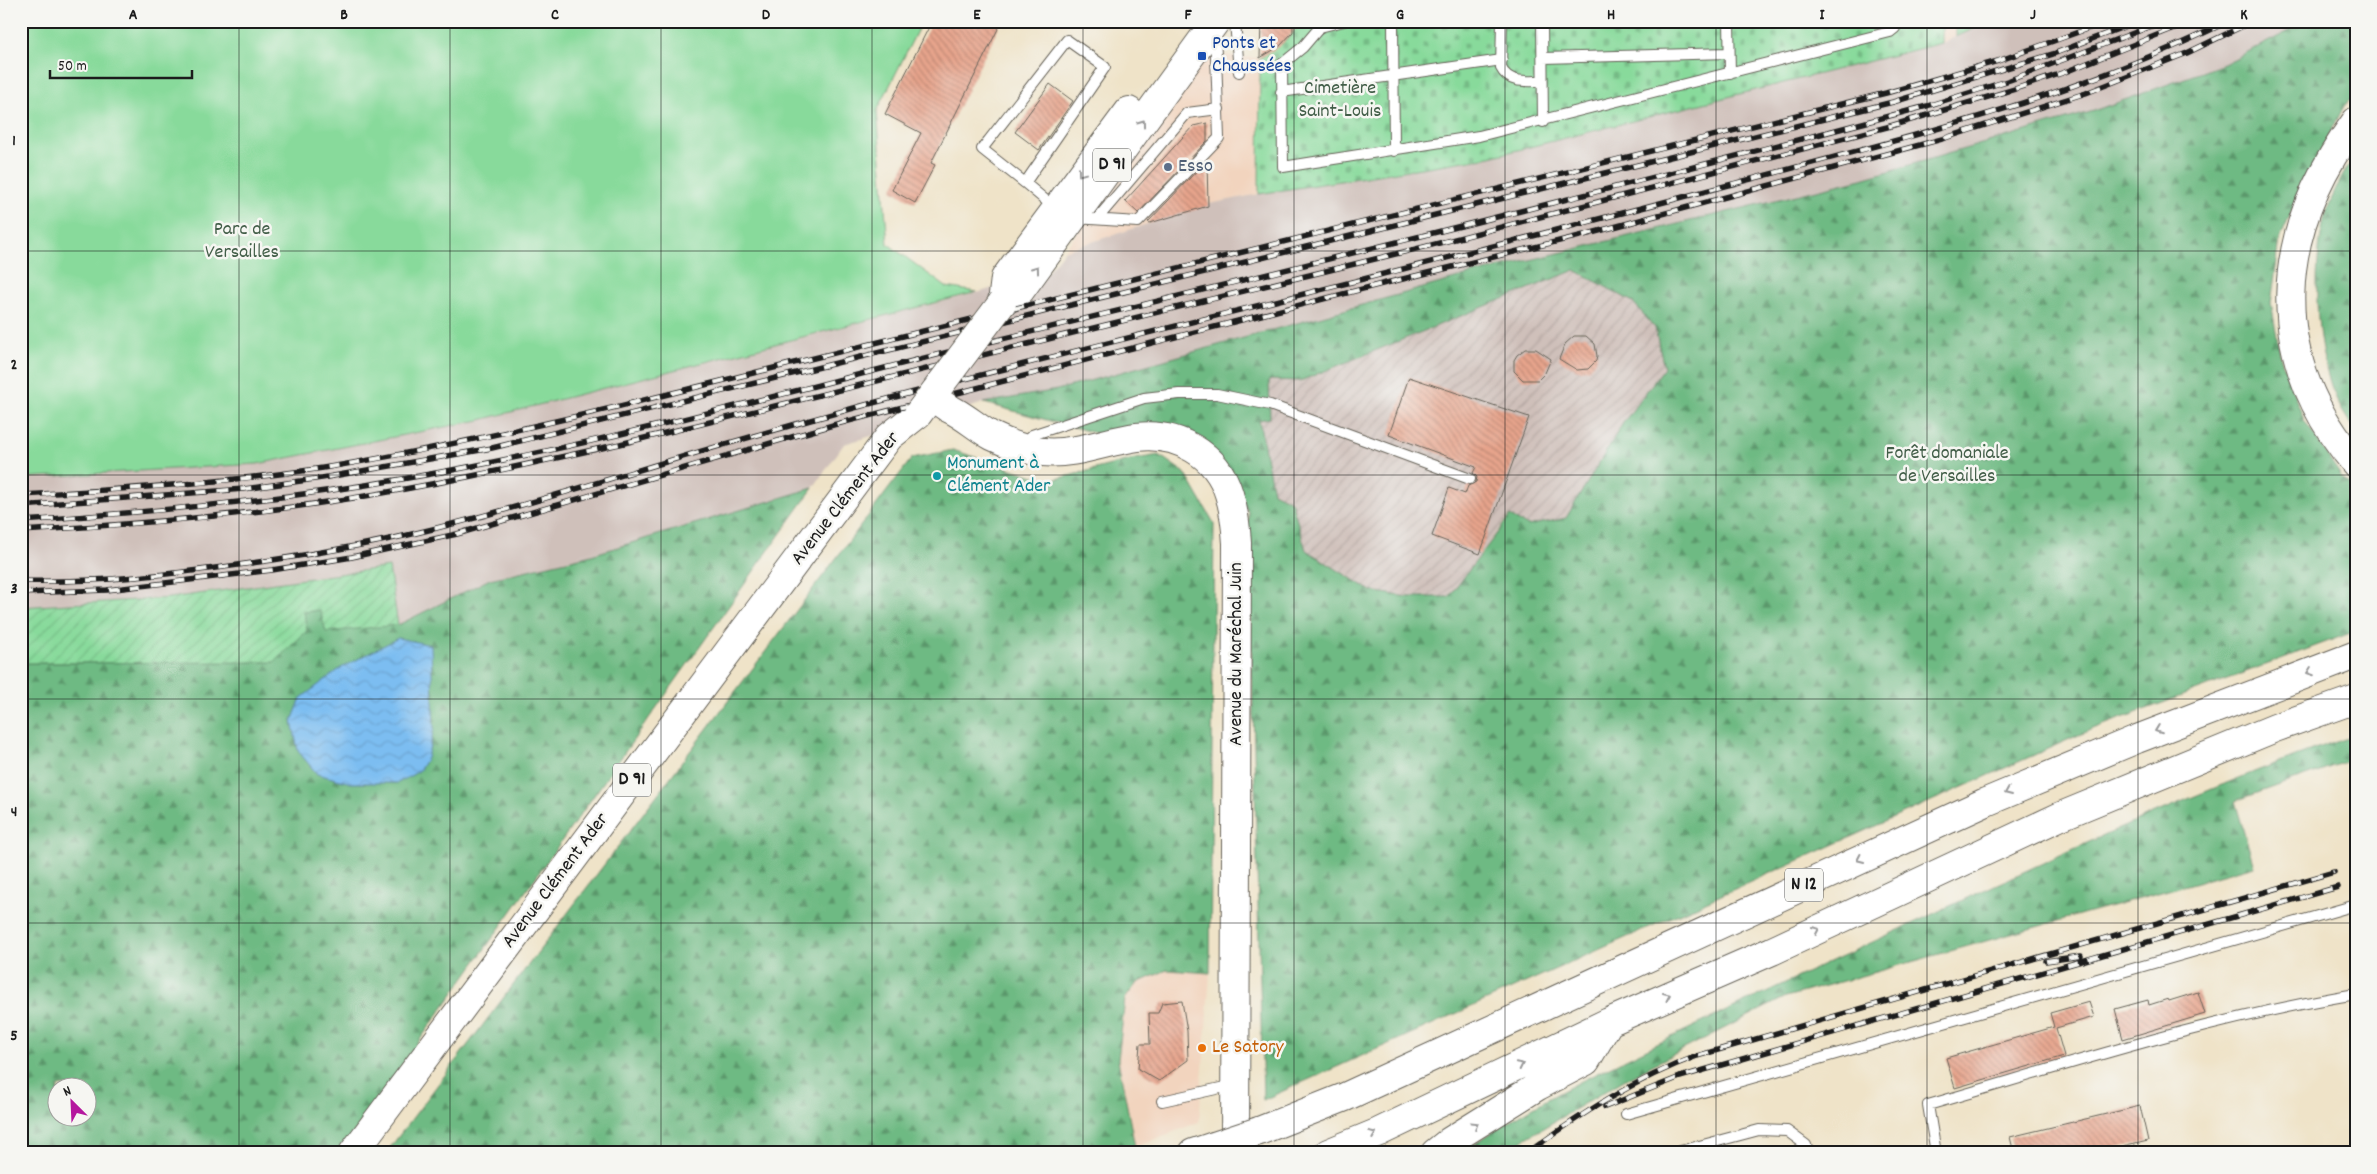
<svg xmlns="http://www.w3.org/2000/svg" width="2377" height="1174" viewBox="0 0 2377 1174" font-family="Dekko,sans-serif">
	<defs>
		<pattern id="industrial-furrows" width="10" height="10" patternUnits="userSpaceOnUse" patternTransform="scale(1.25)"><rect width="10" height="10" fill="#cfc0ba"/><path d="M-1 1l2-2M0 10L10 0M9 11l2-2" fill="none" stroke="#b1a49f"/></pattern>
		<pattern id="grass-tufts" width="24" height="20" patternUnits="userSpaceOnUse" patternTransform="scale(1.25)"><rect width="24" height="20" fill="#88da9b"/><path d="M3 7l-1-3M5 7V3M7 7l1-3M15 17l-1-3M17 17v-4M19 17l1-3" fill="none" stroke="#75ba85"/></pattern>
		<pattern id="forest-firs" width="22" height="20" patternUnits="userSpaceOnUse" patternTransform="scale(1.25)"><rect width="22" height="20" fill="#6eba83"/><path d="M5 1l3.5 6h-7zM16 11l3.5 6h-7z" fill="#5a966a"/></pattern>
		<pattern id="cemetery-stones" width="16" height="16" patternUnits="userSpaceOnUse" patternTransform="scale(1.25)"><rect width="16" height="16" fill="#88da9b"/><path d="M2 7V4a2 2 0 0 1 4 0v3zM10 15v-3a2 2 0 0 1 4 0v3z" fill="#75ba85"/></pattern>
		<pattern id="garden-furrows" width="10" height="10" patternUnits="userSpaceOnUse" patternTransform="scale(1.25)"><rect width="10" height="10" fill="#88da9b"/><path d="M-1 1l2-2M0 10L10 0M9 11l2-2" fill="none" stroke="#75ba85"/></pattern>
		<pattern id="water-waves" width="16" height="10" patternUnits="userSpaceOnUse" patternTransform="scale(1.25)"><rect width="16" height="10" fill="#7cbdf1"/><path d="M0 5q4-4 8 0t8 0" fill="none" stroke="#6ba2ce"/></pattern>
		<pattern id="building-back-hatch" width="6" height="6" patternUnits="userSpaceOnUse" patternTransform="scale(1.25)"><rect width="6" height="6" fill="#e7a48c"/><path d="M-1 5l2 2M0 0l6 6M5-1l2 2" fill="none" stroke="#ba8572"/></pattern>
	</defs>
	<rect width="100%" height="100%" fill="#f6f6f2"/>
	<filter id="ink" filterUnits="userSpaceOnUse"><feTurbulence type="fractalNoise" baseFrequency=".02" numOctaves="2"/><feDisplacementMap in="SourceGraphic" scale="10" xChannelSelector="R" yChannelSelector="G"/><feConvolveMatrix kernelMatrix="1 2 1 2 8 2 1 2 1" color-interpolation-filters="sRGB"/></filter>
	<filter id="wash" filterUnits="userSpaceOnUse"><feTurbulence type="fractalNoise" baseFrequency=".0096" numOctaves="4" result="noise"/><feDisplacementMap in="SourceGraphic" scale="20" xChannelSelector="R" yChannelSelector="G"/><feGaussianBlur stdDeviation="1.12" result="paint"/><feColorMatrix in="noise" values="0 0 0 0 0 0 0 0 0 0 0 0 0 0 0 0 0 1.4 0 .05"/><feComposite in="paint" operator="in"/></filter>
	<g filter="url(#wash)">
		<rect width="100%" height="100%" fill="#efe3c8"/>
		<path fill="#f2d4be" d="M1942 21H1989L1942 43Z
			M1206 54 1260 58 1259 194 1209 204 1064 251Z
			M1167 970 1210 973 1199 1122 1135 1147 1118 1060 1125 999 1137 983Z"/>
		<path fill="url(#industrial-furrows)" d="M1575 270 1633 302 1655 328 1664 368 1623 423 1566 518 1528 526 1509 516 1449 597H1407L1371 591 1306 550 1291 501 1273 492 1259 420 1270 418 1269 380 1301 381Z"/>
		<path fill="#cfc0ba" d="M1989 21H2309L2224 64 2094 111 1862 179 1473 274 1057 390 984 403 844 444 813 488 588 556 490 579 398 625 388 567 170 598 21 607V478L257 464 480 420 980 292 1047 272 1064 251 1209 204 1259 194 1490 157 1942 43Z"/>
		<path fill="url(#grass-tufts)" stroke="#527b5c" d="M1956 21H1990L1956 37Z"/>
		<path fill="url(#forest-firs)" stroke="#456b50" fill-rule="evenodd" d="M2309 21H2356V94L2344 106 2298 197 2280 239 2271 303 2281 359 2304 420 2341 476 2356 490V631L2090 730 1263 1100 1248 512 1220 463 1095 433 984 403 1057 390 1473 274 1862 179 2094 111 2224 64ZM1575 270 1633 302 1655 328 1664 368 1623 423 1566 518 1528 526 1510 516 1449 597H1407L1371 591 1306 550 1291 501 1273 492 1259 420 1270 418 1269 380 1300 381Z
			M2356 155V430C2314 384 2311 283 2323 224 2327 206 2344 169 2356 155Z
			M953 450 1049 481 1130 460 1159 455 1185 473 1214 523 1210 973 1167 970 1137 983 1125 999 1118 1060 1135 1147 1114 1153H386L912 458Z
			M813 488 350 1138 332 1153H21V663L274 662 304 612 320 610 398 625 490 579 588 556ZM58 1086H88V1116H58Z
			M2356 734V758L2235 801 2254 866 1786 997 1629 1077 1501 1153H1462C1522 1109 1590 1076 1657 1044 1716 1016 1776 987 1836 959 2007 880 2178 796 2356 734Z"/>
		<path fill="url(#cemetery-stones)" stroke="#527b5c" d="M1300 21H1942V43L1490 157 1259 194 1260 58C1275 49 1293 38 1300 21Z"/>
		<path fill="#88da9b" stroke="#527b5c" d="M21 21H922L877 111 888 244 946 287 977 292 480 420 257 464 21 478Z"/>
		<path fill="url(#garden-furrows)" stroke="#527b5c" d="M389 567 398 625 326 632 320 610 304 612 307 631 274 662 21 663V607L170 598Z"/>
		<path fill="url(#water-waves)" stroke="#4c6c86" d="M398 638 431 645 434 729 427 758 419 771 398 783H351L317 774 298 751 292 721 301 698 341 668Z"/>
		<g id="blocks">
			<path fill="url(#building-back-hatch)" d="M932 21H1002L931 163 935 165 915 203 892 190 921 133 885 114Z
				M1261 21H1293V32L1280 46 1260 58Z
				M1050 84 1073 101 1039 150 1015 132Z
				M1207 123V141L1138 213 1125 201 1193 126Z
				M1207 160 1208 206 1150 223 1148 222Z
				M1574 336H1586L1595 344 1597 356 1596 361 1588 369 1577 370 1559 359 1565 344Z
				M1525 349H1536L1551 359 1545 373 1538 380H1523L1514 371V360L1517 355Z
				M1409 377 1529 417 1480 554 1432 536 1449 488 1465 494 1468 486 1476 482 1477 477 1473 473 1476 467 1389 435Z
				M2198 992 2205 1014 2123 1039 2115 1009 2148 1000 2149 1005 2168 999 2169 1001Z
				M1182 1001 1187 1031 1188 1060 1159 1081 1138 1069 1140 1044H1150L1149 1013H1158L1162 1003Z
				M2089 1002 2094 1017 2056 1028 2064 1056 1955 1088 1946 1058 2054 1027 2050 1013Z
				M2140 1106 2148 1141 2096 1153H2014L2010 1137Z"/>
		</g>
	</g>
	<g filter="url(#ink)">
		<use href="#blocks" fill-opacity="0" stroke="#666258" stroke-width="1"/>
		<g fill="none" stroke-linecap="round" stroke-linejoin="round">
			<g stroke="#666258" stroke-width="12">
				<path id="lane" d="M1235 21 1239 72
					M1344 21 1320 27 1303 47 1282 64 1283 167 1479 136 1890 32 1895 28 1896 21
					M1393 21 1394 151
					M1502 21 1501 68C1509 84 1527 81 1542 81
					M1542 21 1543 122
					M1729 21 1730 73
					M1543 58 1729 53
					M1281 92 1502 60
					M1025 183 982 149 1067 40 1105 67 1025 183 1056 209
					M1075 218 1138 222 1219 138 1215 30
					M1097 219 1187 113 1219 109
					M1023 446 1032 435 1144 398 1179 394H1217L1270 405 1470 479
					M1162 1101 1234 1085
					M1626 1114 2356 905
					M1673 1153 1759 1130 1787 1131 1806 1145 1808 1153
					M1936 1153 1928 1105C2070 1064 2210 1018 2356 994"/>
			</g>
			<g stroke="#666258" stroke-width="30">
				<path id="secondary" d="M2356 121C2274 232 2263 355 2356 464
					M948 408C964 415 977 428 992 436 1006 443 1028 451 1043 452 1075 455 1106 441 1137 437 1177 432 1217 454 1229 494 1234 510 1236 526 1237 543L1235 1153"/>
			</g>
			<g stroke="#666258" stroke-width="30">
				<path id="primary" d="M1002 303 1020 291 1216 21
					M1002 303 1005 278 1129 111
					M353 1153 889 437 918 414"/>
			</g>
			<g stroke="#666258" stroke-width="30">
				<path id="highway" d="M1259 1131 1345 1097 1986 802 2137 739 2356 655
					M1193 1153 1214 1146
					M1328 1153 1379 1132 1609 1022 1772 951 2061 816 2275 728 2356 699
					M1435 1153 1450 1141 1538 1086 1586 1061 1609 1022"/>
			</g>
			<use href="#lane" stroke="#fff" stroke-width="10"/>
			<use href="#secondary" stroke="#fff" stroke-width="28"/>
			<use href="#primary" stroke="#fff" stroke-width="28"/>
			<use href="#highway" stroke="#fff" stroke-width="28"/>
			<g stroke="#1c1c1c" stroke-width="5.5">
				<path id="rail" d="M21 495C122 490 223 483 323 468 422 452 519 430 616 407L1886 93 1998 61 2109 21
					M21 506 244 489 322 478 492 448 1893 102 2053 54 2139 21
					M21 521C149 512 276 501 402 479 598 446 792 390 985 343 1300 267 1614 189 1927 106L2010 80 2165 21
					M21 531C126 525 231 517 334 501 431 486 525 465 620 444L1424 247 1887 127 2015 89 2065 72 2192 21
					M21 581C94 583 166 575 238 565 295 557 352 548 408 535 527 507 643 467 761 434 827 415 894 397 961 380 1213 316 1466 255 1717 188 1891 142 2066 101 2229 21
					M21 593 107 590 272 570 352 557 457 534 833 425 1378 285 1584 235 1942 139 2086 93 2187 53 2253 21
					M2046 961 2081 956
					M1605 1107 1680 1077 2338 887
					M1527 1153C1581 1114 1635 1079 1697 1056L2334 872"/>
			</g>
			<use href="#rail" stroke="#f6f6f2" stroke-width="4" stroke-dasharray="11" stroke-linecap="butt"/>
			<g stroke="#666258" stroke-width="30" stroke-linecap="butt">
				<path id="secondary-bridge" d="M932 397 948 408"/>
			</g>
			<g stroke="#666258" stroke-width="30" stroke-linecap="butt">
				<path id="primary-bridge" d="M918 414 1002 303"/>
			</g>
			<g stroke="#666258" stroke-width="30" stroke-linecap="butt">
				<path id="highway-bridge" d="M1214 1146 1259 1131"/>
			</g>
			<use href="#secondary-bridge" stroke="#fff" stroke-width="28"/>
			<use href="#primary-bridge" stroke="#fff" stroke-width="28"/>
			<use href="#highway-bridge" stroke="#fff" stroke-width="28"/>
		</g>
		<defs><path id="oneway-chevron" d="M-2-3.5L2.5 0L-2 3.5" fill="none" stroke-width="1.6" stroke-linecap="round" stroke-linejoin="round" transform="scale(1.25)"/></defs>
		<g stroke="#999">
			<use href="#oneway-chevron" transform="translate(1142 123) rotate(-54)"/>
			<use href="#oneway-chevron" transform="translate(1081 173) rotate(127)"/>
			<use href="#oneway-chevron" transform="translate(1036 269) rotate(-54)"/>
			<use href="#oneway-chevron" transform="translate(2310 672) rotate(160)"/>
			<use href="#oneway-chevron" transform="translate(2158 730) rotate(159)"/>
			<use href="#oneway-chevron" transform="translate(2008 792) rotate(157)"/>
			<use href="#oneway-chevron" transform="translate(1860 859) rotate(155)"/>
			<use href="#oneway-chevron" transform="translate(1816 930) rotate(-25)"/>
			<use href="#oneway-chevron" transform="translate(1667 996) rotate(-24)"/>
			<use href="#oneway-chevron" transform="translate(1520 1065) rotate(-26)"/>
			<use href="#oneway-chevron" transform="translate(1475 1125) rotate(-32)"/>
			<use href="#oneway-chevron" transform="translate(1373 1134) rotate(-22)"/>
		</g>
	</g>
	<path fill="none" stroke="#1c1c1c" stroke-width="1" stroke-opacity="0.55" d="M239 21V1153M450 21V1153M661 21V1153M872 21V1153M1083 21V1153M1294 21V1153M1505 21V1153M1716 21V1153M1927 21V1153M2138 21V1153M21 251H2356M21 475H2356M21 699H2356M21 923H2356"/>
	<rect fill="#1a4fb4" stroke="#f6f6f2" stroke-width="2" x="1197" y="51" width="10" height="10" rx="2.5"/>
	<circle fill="#5c6f8a" stroke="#f6f6f2" stroke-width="2" cx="1168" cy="167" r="5"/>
	<circle fill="#0f9aa8" stroke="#f6f6f2" stroke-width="2" cx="937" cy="476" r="5"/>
	<circle fill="#e8710a" stroke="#f6f6f2" stroke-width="2" cx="1202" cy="1048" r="5"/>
	<g text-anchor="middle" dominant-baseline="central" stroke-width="5" stroke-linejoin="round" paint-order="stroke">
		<g fill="#f6f6f2" stroke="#5d5d5c" stroke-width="1">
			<rect x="1093" y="148.5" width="38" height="33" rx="4"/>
			<rect x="613" y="763.5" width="38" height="33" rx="4"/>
			<rect x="1785" y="868.5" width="38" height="33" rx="4"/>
		</g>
		<g font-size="19" font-weight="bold" fill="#1c1c1c">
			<text x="1112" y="165">D 91</text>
			<text x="632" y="780">D 91</text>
			<text x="1804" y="885">N 12</text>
		</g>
		<g font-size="20" fill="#164399" stroke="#f6f6f2" text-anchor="start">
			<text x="1212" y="44">Ponts et<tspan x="1212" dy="23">Chaussées</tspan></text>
		</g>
		<g font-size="20" fill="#425e48" stroke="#f6f6f2">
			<text x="1340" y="89">Cimetière<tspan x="1340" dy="23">Saint-Louis</tspan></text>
			<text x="242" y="230">Parc de<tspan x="242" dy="23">Versailles</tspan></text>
			<text x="1947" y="454">Forêt domaniale<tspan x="1947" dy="23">de Versailles</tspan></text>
		</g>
		<g font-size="20" fill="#4e5e75" stroke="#f6f6f2" text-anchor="start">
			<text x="1178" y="167">Esso</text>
		</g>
		<g font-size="20" fill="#0d838f" stroke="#f6f6f2" text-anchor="start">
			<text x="947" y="464">Monument à<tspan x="947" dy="23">Clément Ader</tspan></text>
		</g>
		<g font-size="20" fill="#1c1c1c" stroke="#f6f6f2">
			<text transform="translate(846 499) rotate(-52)">Avenue Clément Ader</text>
			<text transform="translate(1237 654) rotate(-90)">Avenue du Maréchal Juin</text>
			<text transform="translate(556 881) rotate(-53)">Avenue Clément Ader</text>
		</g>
		<g font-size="20" fill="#c56008" stroke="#f6f6f2" text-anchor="start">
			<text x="1212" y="1048">Le Satory</text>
		</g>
	</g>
	<rect width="2377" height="1174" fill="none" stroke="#f6f6f2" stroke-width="55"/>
	<g transform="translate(72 1102) rotate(336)"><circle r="24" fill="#f6f6f2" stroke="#9f9f9c"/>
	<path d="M0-4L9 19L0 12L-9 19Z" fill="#b5179e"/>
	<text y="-8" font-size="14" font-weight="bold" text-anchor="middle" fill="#1c1c1c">N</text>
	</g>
	<path d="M50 70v8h142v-8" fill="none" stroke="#1c1c1c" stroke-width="2.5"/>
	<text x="58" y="70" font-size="15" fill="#1c1c1c" stroke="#f6f6f2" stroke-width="4" paint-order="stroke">50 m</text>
	<rect x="28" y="28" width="2322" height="1118" fill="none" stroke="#1c1c1c" stroke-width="2"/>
	<g font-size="16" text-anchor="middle" font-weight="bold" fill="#1c1c1c">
		<text x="133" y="19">A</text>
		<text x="344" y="19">B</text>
		<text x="555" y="19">C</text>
		<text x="766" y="19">D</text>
		<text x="977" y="19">E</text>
		<text x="1188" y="19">F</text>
		<text x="1400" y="19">G</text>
		<text x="1611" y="19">H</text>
		<text x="1822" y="19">I</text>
		<text x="2033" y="19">J</text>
		<text x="2244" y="19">K</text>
		<text x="14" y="145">1</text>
		<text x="14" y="369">2</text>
		<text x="14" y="593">3</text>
		<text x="14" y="816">4</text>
		<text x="14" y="1040">5</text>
	</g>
</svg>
